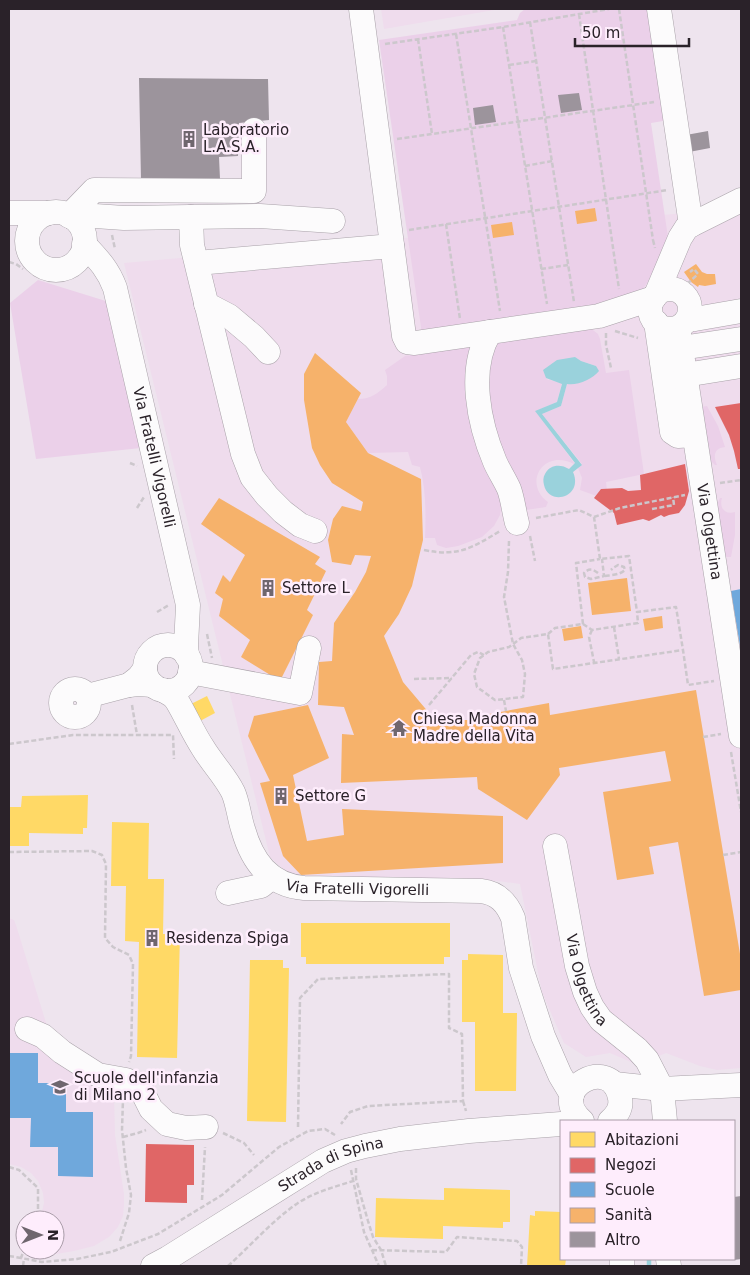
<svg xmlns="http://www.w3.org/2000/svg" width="750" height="1275" viewBox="0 0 750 1275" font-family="'DejaVu Sans',sans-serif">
	<rect width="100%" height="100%" fill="#eee4ee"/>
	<path fill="#efdced" d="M381 9H500L384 29Z
		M741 208V1068L717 1070 700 1066 666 1053 638 1065 610 1053 586 1057 564 1043 542 992 520 884 498 881 316 880 301 878 283 869 270 857 124 263Z
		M9 918 14 920 16 925 47 1026 113 1089 114 1095 115 1135 124 1194V1205L123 1216 118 1227 109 1237 94 1246 74 1251 56 1254 44 1253 32 1250H55V1220H40L44 1203 43 1193 38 1181 31 1173 21 1167 9 1164Z"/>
	<path fill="#ebd0e9" d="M525 9H653L669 120 651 123 669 244 649 280 641 292 620 301 422 334 379 40 517 20 520 13Z
		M38 280 109 302 141 448 36 459 10 303Z
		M589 327 598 334 600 339 606 373 629 370 644 474 606 482 607 491 602 498 580 490 582 478 578 468 582 464 542 414 561 406 567 384 596 366 581 361 575 357 546 379 562 383 557 402 536 411 575 464H574C544 448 522 483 548 502L546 507 526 510 486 415 491 342Z
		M477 344 503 490 500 515 494 526 482 537 458 546 446 548 437 545 435 538H425C426 514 426 490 420 467L412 465 408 452 368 453 346 422 358 399C371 399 378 393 387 385V376L385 370 405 356Z
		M707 406 718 426 725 447C714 448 713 456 717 465H715L710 460 701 407Z
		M720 498H722C719 508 725 515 735 512V535L731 557H725L717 505Z"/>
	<path fill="#9ad2dc" d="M575 357 581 361 596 366 599 371C593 379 577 386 567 384L561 406 542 414 582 465 573 472C584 497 549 507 544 485 543 481 543 477 545 474 550 464 561 464 569 469L575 463 535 411 557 402 562 384 546 378 543 370 557 360Z"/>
	<path fill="#ffd966" d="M207 696 215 713 200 721 191 704Z
		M88 795 87 828H83V834L29 833V846H9V807H21L22 796Z
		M112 822 149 823 148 879H164L163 934H180L177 1058 137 1057 139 942 125 941 126 886H111Z
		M301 923H450V957H444V964H306V957H301Z
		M468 954 503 955V1013H517L516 1091H475V1022H462V960H468Z
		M250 960H283V968H289L286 1122 247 1121Z
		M444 1188 510 1190V1222H503V1228L443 1226V1239L375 1237 376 1198 444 1200Z
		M535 1211 561 1212V1259H566L565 1266H527L530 1215 535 1216Z"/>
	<path fill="#e06666" d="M741 403V469H738L734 451 729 435 715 407Z
		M685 464 689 491 685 505 679 513 669 515 664 517 661 515 649 521 643 519 617 525 614 513 594 498 601 489 622 488 628 491 641 490 640 475Z
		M146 1144 194 1145V1185H187V1203L145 1202Z"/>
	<path fill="#6fa8dc" d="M741 589V646H740L731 591Z
		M9 1053H38V1083H66V1112H93V1177L58 1176V1147H30L31 1118H9Z"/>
	<path fill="#f6b26b" d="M595 208 597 221 577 224 575 211Z
		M512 222 514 235 493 238 491 225Z
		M696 264 702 272 707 274H715L716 284 705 286 699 285 698 287 691 282 684 272Z
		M315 353 361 393 346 422 368 453 421 479 423 540 412 586 399 614 384 636 403 682 435 720H472L484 715 549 703 550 715 696 690 741 960V990L704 996 678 842 649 847 654 874 617 880 603 792 671 781 665 751 559 768 560 775 527 820 478 789 477 777 341 783 342 734 354 735 344 707 318 705 319 662 332 661 334 623 355 592 366 572 371 556 355 555 351 565 332 562 328 540 333 519 342 506 361 511 363 502 332 483 320 465 312 448 304 400V374Z
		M219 498 320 557 315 564 326 571 307 610 313 615 280 681 241 657 250 640 219 616 223 599 215 593 223 575 230 582 245 555 201 524Z
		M627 578 631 611 592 615 588 583Z
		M662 616 663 628 645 631 643 619Z
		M581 626 583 638 564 641 562 629Z
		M308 705 329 758 293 775 307 841 344 835 342 809 503 816V863L301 875 283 856 260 783 270 781 248 736 254 716Z"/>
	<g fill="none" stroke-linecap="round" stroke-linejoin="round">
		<path stroke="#9ad2dc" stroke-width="4.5" d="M649 1266V1259"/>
	</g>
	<path fill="#9c949c" d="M139 78 268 79 269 120 239 123 238 156 219 157 220 179 141 180Z
		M579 93 582 110 561 113 558 95Z
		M493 105 496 122 475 125 473 108Z
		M708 131 710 148 689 152 686 135Z
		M741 1196V1259L734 1260V1197Z"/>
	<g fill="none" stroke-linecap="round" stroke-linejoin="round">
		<g stroke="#a9a2a9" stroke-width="25">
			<g id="minor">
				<path d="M361 9 404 336 407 342 415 343 599 316 654 298"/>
				<path d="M659 9 691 225"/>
				<circle cx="56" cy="241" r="29"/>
				<path d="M9 213H49"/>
				<path d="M69 216 94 190 254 191V130"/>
				<path d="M191 217 192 245 243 454 252 477 267 496 283 512 300 525 315 531"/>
				<path d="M73 218 95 216 124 218 260 216 333 221"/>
				<path id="s1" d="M84 244C98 259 108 269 115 288L188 605 186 646 187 656"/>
				<path d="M197 263 392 246"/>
				<circle cx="670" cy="309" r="20"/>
				<path d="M656 295 680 238 687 227 741 200"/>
				<path d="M206 304 229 316 254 337 268 352"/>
				<path d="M689 317 695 319 741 311"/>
				<path d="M656 322 672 432 678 436 694 435"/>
				<path id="s2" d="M678 328 741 736"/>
				<path d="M490 332C467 369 479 424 495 462 499 471 505 480 509 489 513 500 514 512 517 523"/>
				<path d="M681 348 741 339"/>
				<path d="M685 375 741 366"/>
				<circle cx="168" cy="668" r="23"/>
				<path d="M145 669 139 677 129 685 138 684 153 685"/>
				<path d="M190 672 300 693 309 648"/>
				<circle cx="75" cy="703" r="14"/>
				<path id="s3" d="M163 690 173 696 177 701C186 716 193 733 203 748 212 763 225 776 233 792 238 803 239 817 243 829 252 861 269 885 304 888L481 891C498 893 507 903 513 918L521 968 543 1036 560 1075 572 1095"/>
				<path d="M87 696 129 685"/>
				<path id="s4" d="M555 846 577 966 585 992 592 1007 601 1020 637 1049 647 1060 662 1089 665 1121"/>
				<path d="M228 893 261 886 272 877"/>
				<path d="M27 1029 43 1036 62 1052 98 1075 126 1080 140 1087 151 1109 167 1124 186 1128 206 1127"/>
				<path d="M614 1084 662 1089 741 1085"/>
				<path d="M582 1121C545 1089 612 1053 620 1098 622 1107 617 1115 610 1121"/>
				<path d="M668 1259 669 1266"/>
				<path id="s5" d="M153 1266 168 1258 323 1161 346 1151 365 1146 400 1139 469 1131 561 1124"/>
				<path d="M622 1266V1259"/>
			</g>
		</g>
		<path stroke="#ccc7cc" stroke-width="2.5" stroke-dasharray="5 2.5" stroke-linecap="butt" d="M619 9 653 240
			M579 14 619 289
			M530 22 574 302
			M503 27 547 304
			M456 34 500 311
			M418 39 432 134
			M385 44 503 27 609 9
			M509 65 536 61
			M397 139 654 102
			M525 166 552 161
			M446 224 460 319
			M409 230 668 190
			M112 235 115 249
			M653 240 655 248
			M9 262 16 264 23 269
			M541 269 568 265
			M687 284 698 274 694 269 690 272
			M615 331 638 338
			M606 333V345L611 368
			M130 463 137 466
			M720 483 741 480
			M137 508 144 497
			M652 509 674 505 673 497
			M594 517 620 508 685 495
			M536 518 579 510 594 517 600 559 629 556 637 612
			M530 536 535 561
			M509 541 508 572 504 597 513 644 522 660 525 674 523 697 495 700 477 687 474 674 480 658 488 652 509 647 521 638 548 634 553 669 683 650 688 685 714 681
			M424 550C458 557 472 548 500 531
			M598 573C593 569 589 568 584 573L585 577 591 579 604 576 602 559
			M605 576C611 575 620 575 625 570L624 567 618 565 613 568 611 570
			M157 612 169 605
			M583 624 576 563 600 559
			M614 627 619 659
			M592 630 589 637 594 662
			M207 634 212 658
			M548 634 555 628 583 624 592 630 638 623 637 612 676 607 683 650
			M414 679 452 678
			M504 700 506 711
			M132 705 137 735
			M429 705 471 655 478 652 484 655
			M703 737 721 734
			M9 744 73 735H173L174 759
			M731 752 741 812
			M9 852 92 851 102 855 106 864 105 938 113 947 129 955 133 964 131 1056 129 1062
			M723 855 741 852
			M740 951H741
			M463 1101 466 1111
			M298 1127 300 998 318 979 449 974V1028L462 1034 463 1101 368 1106 350 1112 341 1124
			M223 1133 244 1143 254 1155
			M123 1137 138 1133 146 1130
			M9 1167 19 1170 38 1188V1211L35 1220
			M356 1168V1179L368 1221 373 1237 381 1250 386 1266
			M351 1170 364 1232 379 1266
			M202 1200 205 1147
			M120 1241 129 1213 131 1195 126 1168 122 1130 123 1099
			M25 1247 21 1258 42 1262 77 1259 111 1252 158 1234 222 1195 279 1147 308 1131 325 1129 335 1135
			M372 1250 446 1252 457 1237 517 1241 522 1247 521 1266
			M9 1256 21 1258
			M23 1266 24 1259
			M228 1266C250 1246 274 1219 298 1203 315 1192 334 1187 353 1181"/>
		<use href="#minor" stroke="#fcfbfc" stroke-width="24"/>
	</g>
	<defs>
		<g id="building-bare" transform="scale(1.35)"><path d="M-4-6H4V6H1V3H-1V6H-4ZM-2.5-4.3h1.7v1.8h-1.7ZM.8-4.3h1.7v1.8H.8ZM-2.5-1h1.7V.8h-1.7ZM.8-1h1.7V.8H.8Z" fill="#6f666e" stroke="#feedfc" stroke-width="2.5" paint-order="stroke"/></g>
		<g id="temple-bare" transform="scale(1.35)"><path d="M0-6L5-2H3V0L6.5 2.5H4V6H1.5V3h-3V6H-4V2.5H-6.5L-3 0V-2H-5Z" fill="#6f666e" stroke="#feedfc" stroke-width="2.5" paint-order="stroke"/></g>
		<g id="school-bare" transform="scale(1.35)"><path d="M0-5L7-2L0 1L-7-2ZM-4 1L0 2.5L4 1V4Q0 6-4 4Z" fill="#6f666e" stroke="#feedfc" stroke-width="2.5" paint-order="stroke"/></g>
	</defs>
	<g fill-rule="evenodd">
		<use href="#building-bare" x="189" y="139"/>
		<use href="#building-bare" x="268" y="588"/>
		<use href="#temple-bare" x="399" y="728"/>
		<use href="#building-bare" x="281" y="796"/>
		<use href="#building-bare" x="152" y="938"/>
		<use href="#school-bare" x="60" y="1087"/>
	</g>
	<g text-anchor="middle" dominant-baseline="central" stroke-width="5" stroke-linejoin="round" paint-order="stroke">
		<g font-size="15" fill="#2a2229" stroke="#feedfc" text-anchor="start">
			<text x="203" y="130">Laboratorio<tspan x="203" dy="17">L.A.S.A.</tspan></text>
			<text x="282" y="588">Settore L</text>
			<text x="413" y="719">Chiesa Madonna<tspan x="413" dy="17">Madre della Vita</tspan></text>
			<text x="295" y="796">Settore G</text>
			<text x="166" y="938">Residenza Spiga</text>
			<text x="74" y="1078">Scuole dell'infanzia<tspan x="74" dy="17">di Milano 2</tspan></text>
		</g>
		<g font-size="15" fill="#2a2229" stroke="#feedfc">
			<text stroke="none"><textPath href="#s1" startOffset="228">Via Fratelli Vigorelli</textPath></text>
			<text stroke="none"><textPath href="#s2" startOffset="206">Via Olgettina</textPath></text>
			<text stroke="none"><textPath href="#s3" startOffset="308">Via Fratelli Vigorelli</textPath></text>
			<text stroke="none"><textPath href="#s4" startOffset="138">Via Olgettina</textPath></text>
			<text stroke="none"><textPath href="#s5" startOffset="206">Strada di Spina</textPath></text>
		</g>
	</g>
	<rect width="750" height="1275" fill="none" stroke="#2a2229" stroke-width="20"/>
	<rect x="560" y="1120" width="175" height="140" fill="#feedfc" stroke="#a99ca8"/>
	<rect x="570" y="1132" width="25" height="15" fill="#ffd966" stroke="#a99ca8"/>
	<text x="605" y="1145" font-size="15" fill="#2a2229">Abitazioni</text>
	<rect x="570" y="1158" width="25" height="15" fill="#e06666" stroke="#a99ca8"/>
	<text x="605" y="1170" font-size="15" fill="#2a2229">Negozi</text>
	<rect x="570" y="1182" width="25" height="15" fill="#6fa8dc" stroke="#a99ca8"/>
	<text x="605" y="1195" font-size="15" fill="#2a2229">Scuole</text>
	<rect x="570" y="1208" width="25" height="15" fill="#f6b26b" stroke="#a99ca8"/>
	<text x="605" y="1220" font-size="15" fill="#2a2229">Sanità</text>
	<rect x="570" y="1232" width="25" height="15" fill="#9c949c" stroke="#a99ca8"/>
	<text x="605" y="1245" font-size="15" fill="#2a2229">Altro</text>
	<g transform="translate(40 1235) rotate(90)"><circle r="24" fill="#feedfc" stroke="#a99ca8"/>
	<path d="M0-4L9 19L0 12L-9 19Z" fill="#6f666e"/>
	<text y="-8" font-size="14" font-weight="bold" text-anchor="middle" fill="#2a2229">N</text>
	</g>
	<path d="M575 38v8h114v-8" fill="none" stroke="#2a2229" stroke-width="2.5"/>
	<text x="582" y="38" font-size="15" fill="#2a2229" stroke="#feedfc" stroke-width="4" paint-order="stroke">50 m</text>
</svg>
